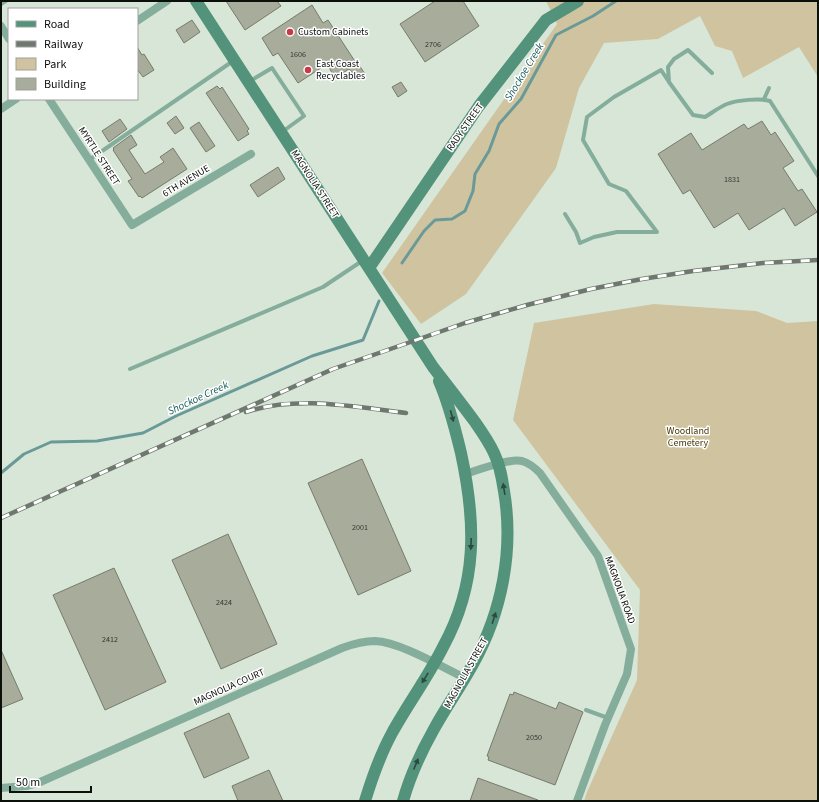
<svg xmlns="http://www.w3.org/2000/svg" width="819" height="802" viewBox="0 0 819 802" font-family="'Source Sans 3',sans-serif">
	<rect width="100%" height="100%" fill="#d8e6d7"/>
	<path fill="#cfc49f" d="M546 1H818V77L799 47 743 78 732 51 715 46 700 16 658 39 604 43 579 88 556 168 466 294 421 324 382 273 557 24Z
		M654 304 756 311 787 323 818 321V801H584L587 792 637 680 640 590 513 420 534 323Z"/>
	<g fill="none" stroke-linecap="round" stroke-linejoin="round">
		<path stroke="#6a9a98" stroke-width="3" d="M402 263 424 231 435 220 452 219 465 211 473 191 475 174 489 151 499 124 521 99 556 35 593 16 616 1
			M1 473 24 454 51 442 97 441 143 433 176 416 312 356 363 340 379 301"/>
	</g>
	<path fill="#a8ac9b" stroke="#777b6b" d="M226 1H277L281 6 245 30Z
		M435 1H463L479 26 425 62 400 24Z
		M312 5 323 23 328 20 358 66 359 65 365 74 357 79 349 69 335 78 327 64 298 83 278 53 273 56 262 38Z
		M192 20 200 32 184 43 176 30Z
		M137 47 142 55 144 54 154 70 143 77 137 69Z
		M401 82 407 91 398 97 392 87Z
		M217 86 220 89 222 87 249 129 247 131 249 134 238 141 206 93Z
		M176 116 184 128 175 134 167 123Z
		M120 119 127 129 109 142 102 131Z
		M762 121 771 135 775 132 794 161 783 168 798 191 802 189 817 212 795 226 784 208 749 230 738 213 714 228 690 190 683 194 658 154 691 133 702 150 744 124 748 129Z
		M199 122 215 146 206 152 190 128Z
		M131 135 137 145 129 150 145 174 164 162 160 157 173 148 187 169 142 198 140 196 139 197 128 181 132 179 113 150 114 149 113 148Z
		M278 167 285 179 258 197 250 185Z
		M362 459 411 571 358 595 308 483Z
		M228 534 277 644 221 669 172 560Z
		M114 568 166 682 105 710 53 595Z
		M1 650 23 699 1 708Z
		M514 692 556 709 559 702 583 712 555 785 488 760 489 757 487 756 510 694 513 695Z
		M229 713 249 758 204 778 184 733Z
		M269 770 283 801H238L232 786Z
		M478 778 538 800 537 801H470Z"/>
	<g fill="none" stroke-linecap="round" stroke-linejoin="round">
		<path stroke="#84ad9c" stroke-width="4" d="M1 4 6 1
			M712 73 688 50 674 59 668 67 669 82 693 115 705 117C712 113 719 107 727 104 737 100 760 98 770 101L818 176
			M250 81 272 68 304 116 282 132
			M764 99 769 88
			M89 160 233 61
			M565 214 576 232 580 243 594 237 617 232H657L626 191 609 184 583 140 587 117 614 97 661 70 669 82
			M130 369 323 287 362 261
			M586 710 608 718"/>
		<path stroke="#84ad9c" stroke-width="8" d="M137 21 167 1
			M1 26 9 39
			M49 99 132 225 251 154
			M1 109 16 99
			M465 474C478 470 509 458 522 461 529 463 535 468 540 473L598 556 631 649 627 674 605 725 577 801
			M1 788 26 786 38 783 342 648C353 644 363 641 375 641 400 642 442 667 465 678"/>
		<path stroke="#53927b" stroke-width="12" d="M196 1 433 367C447 385 461 403 475 422 482 432 489 442 494 453 500 465 502 478 504 491 514 550 502 612 473 664 461 686 446 707 434 729 421 752 410 776 403 801
			M369 268 479 106 546 20 578 1
			M365 801C372 778 380 755 392 733 408 704 428 677 443 647 478 583 476 522 461 453 455 428 449 404 439 381"/>
		<g stroke="#6f786e" stroke-width="4.5">
			<path id="rail" d="M246 412C297 395 354 407 406 413
				M1 518 333 369 465 323 527 305 591 289 642 279 693 271 763 263 818 260"/>
		</g>
		<use href="#rail" stroke="#fff" stroke-width="3" stroke-dasharray="9" stroke-linecap="butt"/>
	</g>
	<defs><path id="oneway-solid" d="M-6-.8H1V-3.2L6.5 0L1 3.2V.8H-6Z"/></defs>
	<g fill="#2c4a3d">
		<use href="#oneway-solid" transform="translate(452 416) rotate(75)"/>
		<use href="#oneway-solid" transform="translate(504 489) rotate(-99)"/>
		<use href="#oneway-solid" transform="translate(471 544) rotate(92)"/>
		<use href="#oneway-solid" transform="translate(494 618) rotate(-72)"/>
		<use href="#oneway-solid" transform="translate(425 678) rotate(122)"/>
		<use href="#oneway-solid" transform="translate(416 764) rotate(-67)"/>
	</g>
	<g fill="#c93948" stroke="#fff" stroke-width="1.5">
		<circle cx="290" cy="32" r="4"/>
		<circle cx="308" cy="70" r="4"/>
	</g>
	<g text-anchor="middle" dominant-baseline="central" stroke-width="3" stroke-linejoin="round" paint-order="stroke">
		<g font-size="8" fill="#33372f">
			<text x="433" y="44">2706</text>
			<text x="298" y="54">1606</text>
			<text x="732" y="179">1831</text>
			<text x="360" y="527">2001</text>
			<text x="224" y="602">2424</text>
			<text x="110" y="639">2412</text>
			<text x="534" y="737">2050</text>
		</g>
		<g font-size="10" fill="#0c100b" stroke="#fff" text-anchor="start">
			<text x="298" y="32">Custom Cabinets</text>
			<text x="316" y="64">East Coast<tspan x="316" dy="12">Recyclables</tspan></text>
		</g>
		<g font-size="10" fill="#0c100b" stroke="#fff">
			<text transform="translate(465 127) rotate(-55)">RADY STREET</text>
			<text transform="translate(99 156) rotate(57)">MYRTLE STREET</text>
			<text transform="translate(186 181) rotate(-31)">6TH AVENUE</text>
			<text transform="translate(315 184) rotate(57)">MAGNOLIA STREET</text>
			<text transform="translate(620 590) rotate(70)">MAGNOLIA ROAD</text>
			<text transform="translate(466 673) rotate(-61)">MAGNOLIA STREET</text>
			<text transform="translate(229 687) rotate(-24)">MAGNOLIA COURT</text>
		</g>
		<g font-size="10" fill="#473a0b" stroke="#fff">
			<text x="688" y="431">Woodland<tspan x="688" dy="12">Cemetery</tspan></text>
		</g>
		<g font-size="11" font-style="italic" fill="#195c5b" stroke="#fff">
			<text transform="translate(524 72) rotate(-59)">Shockoe Creek</text>
			<text transform="translate(198 398) rotate(-25)">Shockoe Creek</text>
		</g>
	</g>
	<rect width="819" height="802" fill="none" stroke="#0c100b" stroke-width="4"/>
	<rect x="8" y="8" width="130" height="92" fill="#ffffff" stroke="#9e9f9d"/>
	<rect x="16" y="21" width="20" height="6" fill="#53927b" stroke="#9e9f9d"/>
	<text x="44" y="28" font-size="12" fill="#0c100b">Road</text>
	<rect x="16" y="41" width="20" height="6" fill="#6f786e" stroke="#9e9f9d"/>
	<text x="44" y="48" font-size="12" fill="#0c100b">Railway</text>
	<rect x="16" y="58" width="20" height="12" fill="#cfc49f" stroke="#9e9f9d"/>
	<text x="44" y="68" font-size="12" fill="#0c100b">Park</text>
	<rect x="16" y="78" width="20" height="12" fill="#a8ac9b" stroke="#9e9f9d"/>
	<text x="44" y="88" font-size="12" fill="#0c100b">Building</text>
	<path d="M10 786v6h81v-6" fill="none" stroke="#0c100b" stroke-width="2"/>
	<text x="16" y="786" font-size="12" fill="#0c100b" stroke="#ffffff" stroke-width="3" paint-order="stroke">50 m</text>
</svg>
